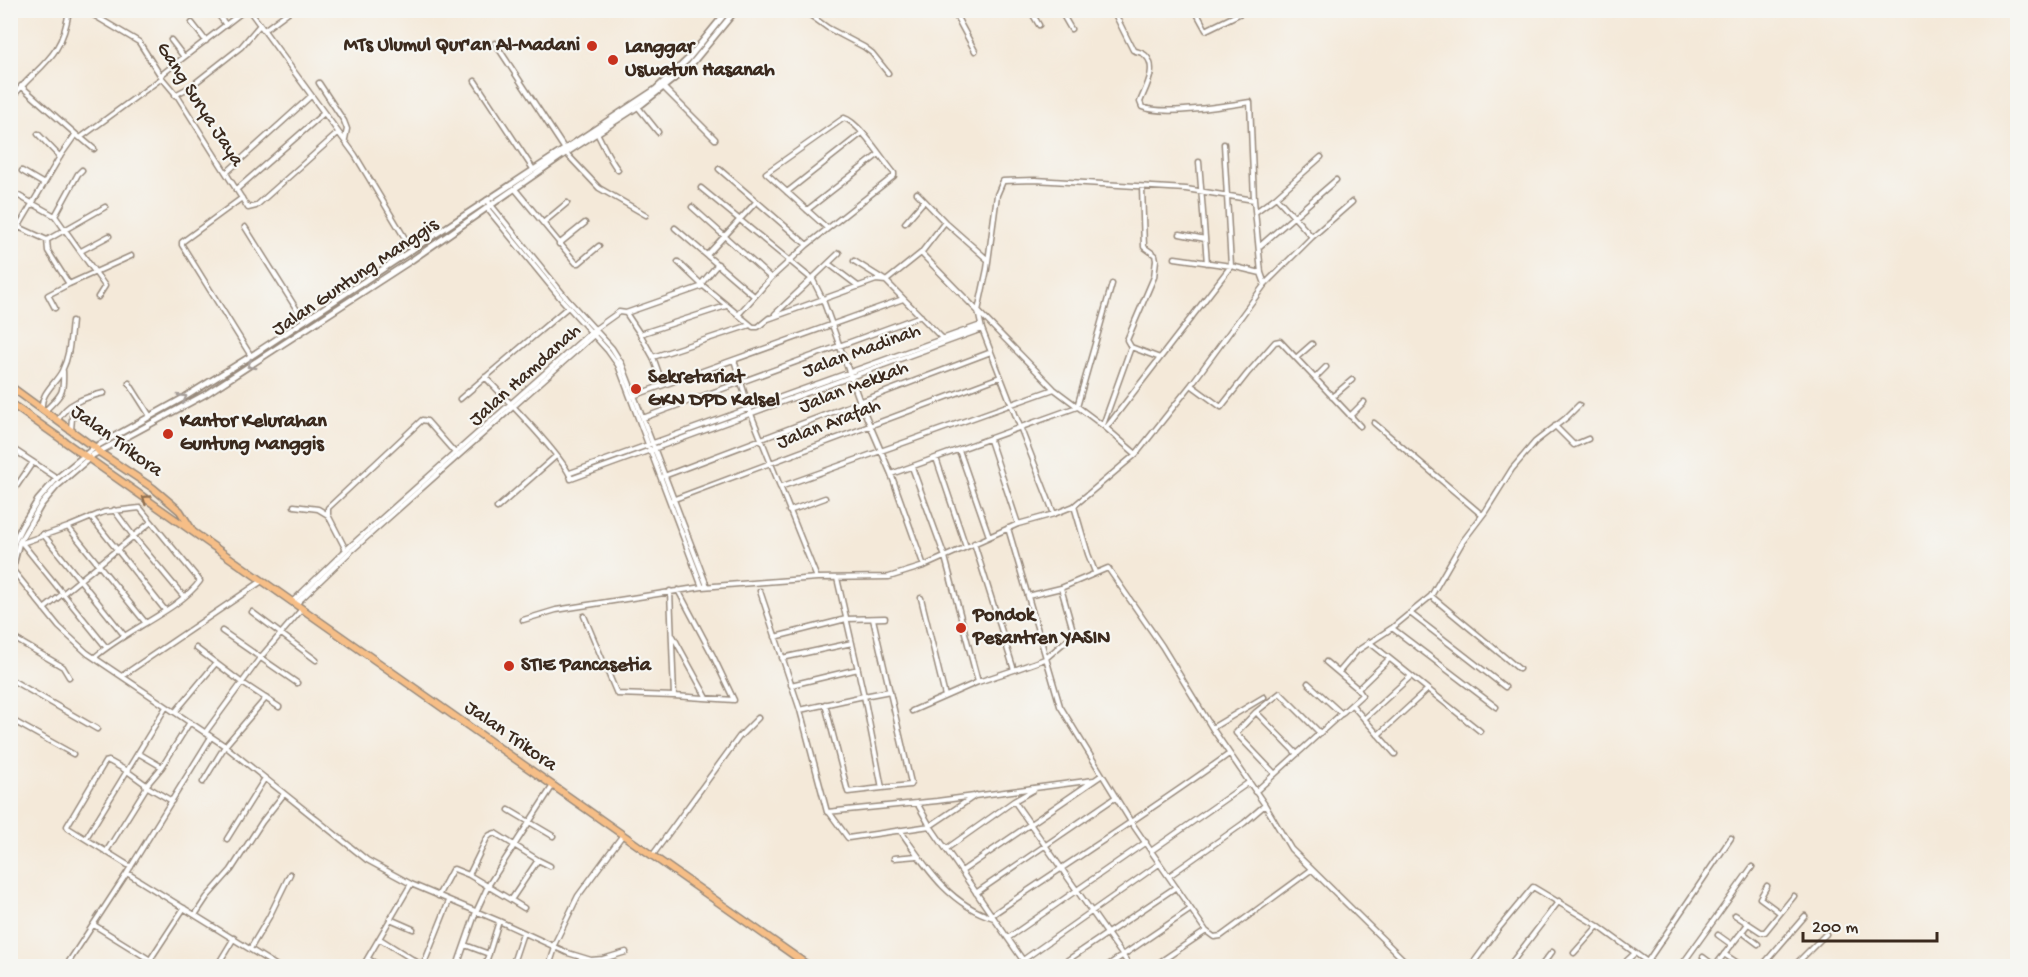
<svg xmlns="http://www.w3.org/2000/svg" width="2028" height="977" viewBox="0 0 2028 977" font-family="'Gochi Hand',sans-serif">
	<rect width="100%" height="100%" fill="#f6f6f2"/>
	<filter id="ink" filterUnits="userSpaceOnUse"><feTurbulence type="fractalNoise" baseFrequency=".0167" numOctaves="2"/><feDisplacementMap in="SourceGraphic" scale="12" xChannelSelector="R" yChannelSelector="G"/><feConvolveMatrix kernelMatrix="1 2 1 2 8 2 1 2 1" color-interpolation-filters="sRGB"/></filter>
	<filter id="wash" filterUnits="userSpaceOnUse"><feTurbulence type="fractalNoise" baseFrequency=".008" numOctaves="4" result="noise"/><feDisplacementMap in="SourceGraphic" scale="24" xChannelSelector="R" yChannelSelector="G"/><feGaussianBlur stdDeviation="1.35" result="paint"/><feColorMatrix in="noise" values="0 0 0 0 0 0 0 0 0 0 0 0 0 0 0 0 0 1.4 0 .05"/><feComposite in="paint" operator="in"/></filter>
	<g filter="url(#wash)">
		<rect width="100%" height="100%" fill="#f4e9d9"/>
	</g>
	<g filter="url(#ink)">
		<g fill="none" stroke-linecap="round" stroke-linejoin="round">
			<g stroke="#988a7c" stroke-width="7">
				<path id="minor" d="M85 10 139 42 162 78 178 97 248 208 256 206 338 133
					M215 10 226 25
					M249 10 355 155 412 250
					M803 10 828 28 864 47 872 53 888 73
					M953 10 975 51
					M1030 10 1039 25
					M1060 10 1071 29
					M1113 10 1133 50C1137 52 1143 52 1146 56 1158 68 1145 89 1140 102L1142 107C1164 116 1225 106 1250 102L1254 200
					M1195 10 1206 30 1247 10
					M192 23 206 41
					M264 30 291 10
					M171 40 184 57
					M495 43 564 148
					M161 75 245 10
					M475 81 533 169
					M319 83 344 121 347 129 345 139
					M21 86 80 138 162 78
					M664 88 715 139
					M175 95 190 87 241 47 259 26
					M10 100C38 64 62 61 69 10
					M638 107 658 132
					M597 133C604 146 609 159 618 170
					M38 134 60 157
					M81 138 94 149
					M566 153 599 188 646 215
					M1199 162 1207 263
					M719 169 807 245
					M22 171 44 184
					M226 173 311 96
					M701 188 813 280 823 300 860 402 891 474 924 566
					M515 189 576 263H579L599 246
					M236 190 324 113
					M10 191 55 216 105 286 98 297
					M787 192 862 133
					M1276 197 1321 157
					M242 198 182 242V245L251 356
					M487 200 567 299 612 348 622 364 707 586
					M486 207 562 300 608 351 618 365 702 587
					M692 207 771 278
					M807 210 879 154
					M1257 211 1276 197 1312 237
					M55 216 78 174 82 170
					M945 222 988 260
					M10 223 47 240 105 207
					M543 223 567 203
					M905 223 924 201
					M245 227 304 321
					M675 228 754 296
					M1180 234 1205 239
					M47 240 48 251 69 284
					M10 241 61 155 75 135
					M559 244 585 223
					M1260 246 1336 180
					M81 251 109 236
					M921 253 1054 389 1106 428 1136 454 1074 506
					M707 255 756 202
					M1175 258 1231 266 1224 144
					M854 261 886 281 921 253 945 222 917 193
					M678 262 701 284
					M718 264 701 284 753 327H758L769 318
					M829 264 858 286
					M55 308 48 295 69 284 131 256
					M626 313 703 286
					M775 314 839 253
					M738 315 771 278 807 245 894 176V173C883 160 859 122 844 118L766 173 827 228
					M768 319 876 280 886 281 943 339
					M640 334 726 306
					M1131 347 1160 358
					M653 357 663 385
					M1296 358 1312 344
					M734 360 751 414 817 578
					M485 377C502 395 567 460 571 479L982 329
					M1315 378 1326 367
					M129 383 150 416
					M1191 385 1221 407 1247 374 1275 342 1280 341 1360 426
					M633 396 903 299
					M1332 397 1352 380
					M460 399 568 307
					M42 408C40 394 56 383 62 371 70 355 70 339 72 321
					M45 411C61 394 64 396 63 371
					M1350 416 1364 402
					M643 418 921 316
					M58 420C66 403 86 397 104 393
					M1374 423 1482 515
					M1103 425 1131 347 1127 340 1154 277 1156 260 1155 255 1144 247 1142 187
					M1555 426 1574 445 1588 439
					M1106 428 1231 266 1261 273 1265 284
					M71 430 73 406
					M990 440 1018 524
					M10 447 57 478
					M959 450 989 536
					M1136 454 1191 385 1265 284 1312 237 1352 202
					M936 458 966 547
					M912 467 945 557 978 682
					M570 473 981 325
					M891 474 1077 407 1112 284
					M664 476 991 352
					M16 487 33 462
					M780 487 1054 389
					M672 500 1000 377
					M294 506 318 509 328 515 346 550
					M497 508 556 456
					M114 510 134 537 184 597
					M789 511 825 498
					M1054 514 982 329 978 311 987 269 997 195 1003 181 1035 180 1186 189 1254 200 1261 273
					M328 515V508L422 420 427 421 456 454
					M91 517 165 610
					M68 527 145 622
					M1008 528 1060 706 1131 822 1206 931 1154 966
					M43 534 124 635
					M20 543H22L106 647
					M22 543 68 527 104 512 140 508 200 581C179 610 124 631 95 657
					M11 568 59 627 87 653 225 746 367 860 411 884 499 921 568 953 591 960 603 959 626 952
					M670 591 674 696 734 700 713 656 678 590
					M760 591 800 710 827 812 937 801 1094 780
					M1028 596 1061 588 1108 568 1162 646 1212 728 1265 805 1291 849 1410 966
					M1431 596 1519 669
					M921 598 945 696
					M292 602 346 550 591 332 619 312 626 313 640 334 653 357 750 325
					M296 604 349 553 595 334
					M44 609 151 522
					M252 612 316 660
					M1410 613 1505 687
					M584 616 617 694 674 696
					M873 619 911 783 910 785 882 788
					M523 620 556 610 702 587 817 578 889 577 924 566 1018 524 1054 514 1074 506 1088 554 1095 572
					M1392 628 1496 707
					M222 631 297 683
					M10 636 63 667 69 677
					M673 636 707 698
					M775 637 846 619 885 618
					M1369 642 1480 731
					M196 648 241 682 279 707
					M782 658 852 643
					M1014 670 1045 659 1074 634 1061 588
					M1339 672 1357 651 1392 628 1431 596 1463 541 1485 512 1512 469 1535 442 1566 418 1579 405
					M122 676 262 581
					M10 679 97 729
					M1308 683 1342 714
					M791 685 858 669
					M1358 689 1389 659
					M825 704 848 792 882 788 864 696 890 691
					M1352 705 1395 754
					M800 710 864 696 837 578
					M176 711 216 663
					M912 711 978 682 1014 670 974 543
					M1256 712 1297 754
					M10 719 73 754
					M1364 719 1410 677
					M1212 728 1264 697
					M205 733 260 658 302 609
					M1378 735 1427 690
					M211 737 127 873 277 966
					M138 753 162 767
					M1275 774 1236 733 1256 712 1280 693 1320 733
					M203 782 225 746 266 698
					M1255 792 1362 695 1358 689 1326 662
					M172 801 146 786 162 767 190 722
					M1014 801 1130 966
					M917 803 930 826 1027 966
					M509 810 553 836
					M829 812 848 838 930 826 976 795
					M900 830C925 866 949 905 994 918
					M495 833 538 860 511 900 469 875 487 838 490 835Z
					M86 838 127 771 109 761 105 762 67 826 68 828 131 867
					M227 839 265 778
					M946 849 1014 801 1035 789
					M1151 851 1248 783
					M106 852 146 788 145 784 127 771 166 707
					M652 856 739 737 758 718
					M894 858 917 856
					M538 860 550 866
					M962 871 1102 775
					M1169 876 1244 823 1265 805
					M1767 886 1760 898 1779 912
					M976 893 1116 797
					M438 896 452 870 454 869 469 875
					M511 900 524 908
					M195 915 207 897 231 870 262 822 284 794
					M992 915C1071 861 1152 810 1229 754
					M1735 915 1761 932H1765L1794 896
					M390 919 413 929
					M94 925 160 966
					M1206 931 1214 937 1221 936 1311 870
					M1742 932 1758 944
					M1718 935 1732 945
					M1008 938 1146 842
					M380 939 423 966
					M465 945 489 954
					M553 947 578 896 622 836
					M250 949 269 917 290 874
					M1574 953 1598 926
					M1724 954 1742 966
					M1703 957 1715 966
					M368 959 381 966
					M603 959 608 966
					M1023 960 1159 864
					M1647 962 1731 838
					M66 966 127 873
					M146 966 184 908
					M217 966 234 938
					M363 966 411 884
					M423 966 449 901
					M457 966 476 912 488 886 552 787
					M485 966 499 921
					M512 966 523 933
					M549 966 555 948
					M1059 966 1176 887
					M1107 966 1191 909
					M1471 966 1499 928 1533 887 1598 926 1653 966
					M1509 966 1559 901
					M1541 966 1552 952
					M1621 966 1635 953
					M1681 966 1752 867
					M1715 966 1748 924
					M1762 966 1805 916
					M1794 966 1826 934"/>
			</g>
			<g stroke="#988a7c" stroke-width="8">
				<path id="tertiary" d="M10 555 13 544 22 526 38 500 57 478 95 447 185 397 251 356 656 89 688 59 728 10
					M10 577 19 543 41 505 57 486 93 455 206 394 412 260 566 153 642 104 690 66 736 10"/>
			</g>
			<g stroke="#988a7c" stroke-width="9">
				<path id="primary" d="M10 386 88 443 95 447 99 452 153 488 180 511 192 530
					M10 403 809 966"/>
			</g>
			<use href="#minor" stroke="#fff" stroke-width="4"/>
			<use href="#tertiary" stroke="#fff" stroke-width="4.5"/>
			<use href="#primary" stroke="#f6be87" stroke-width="6"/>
		</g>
		<defs><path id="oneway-chevron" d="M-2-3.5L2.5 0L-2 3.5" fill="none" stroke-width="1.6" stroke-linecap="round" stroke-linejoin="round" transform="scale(1.5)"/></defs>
		<g stroke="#a79f9a">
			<use href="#oneway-chevron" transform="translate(251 365) rotate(149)"/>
			<use href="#oneway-chevron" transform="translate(183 398) rotate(-30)"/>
		</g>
		<use stroke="#8f6d4d" href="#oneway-chevron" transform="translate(146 499) rotate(-145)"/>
	</g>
	<g fill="#c8321e" stroke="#f6f6f2" stroke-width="2">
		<circle cx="592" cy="46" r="6"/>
		<circle cx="613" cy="60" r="6"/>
		<circle cx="636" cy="389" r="6"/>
		<circle cx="168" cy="434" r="6"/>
		<circle cx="961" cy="628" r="6"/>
		<circle cx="509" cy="666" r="6"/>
	</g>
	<g text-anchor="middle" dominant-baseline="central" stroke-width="4.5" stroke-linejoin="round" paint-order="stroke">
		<g font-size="20" font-weight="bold" fill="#3b2a1e" stroke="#f6f6f2" text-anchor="start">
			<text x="580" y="46" text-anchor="end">MTs Ulumul Qur'an Al-Madani</text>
			<text x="625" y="48">Langgar<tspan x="625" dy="23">Uswatun Hasanah</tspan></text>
			<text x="648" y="378">Sekretariat<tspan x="648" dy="23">GKN DPD Kalsel</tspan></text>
			<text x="180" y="422">Kantor Kelurahan<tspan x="180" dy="23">Guntung Manggis</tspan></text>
			<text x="973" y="616">Pondok<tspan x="973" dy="23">Pesantren YASIN</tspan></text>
			<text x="521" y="666">STIE Pancasetia</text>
		</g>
		<g font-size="20" fill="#3b2a1e" stroke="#f6f6f2">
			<text transform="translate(199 105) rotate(57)">Gang Surya Jaya</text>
			<text transform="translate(356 278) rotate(-34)">Jalan Guntung Manggis</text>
			<text transform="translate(862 352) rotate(-20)">Jalan Madinah</text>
			<text transform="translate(526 376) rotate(-42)">Jalan Hamdanah</text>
			<text transform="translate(854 388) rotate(-21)">Jalan Mekkah</text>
			<text transform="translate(829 425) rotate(-21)">Jalan Arafah</text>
			<text transform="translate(116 442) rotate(36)">Jalan Trikora</text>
			<text transform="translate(510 737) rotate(35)">Jalan Trikora</text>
		</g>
	</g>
	<rect width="2028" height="977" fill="none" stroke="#f6f6f2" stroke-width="36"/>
	<path d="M1803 932v9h134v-9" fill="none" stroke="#3b2a1e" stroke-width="3"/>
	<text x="1812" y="932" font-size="18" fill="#3b2a1e" stroke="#f6f6f2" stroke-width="4.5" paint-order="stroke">200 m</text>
</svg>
